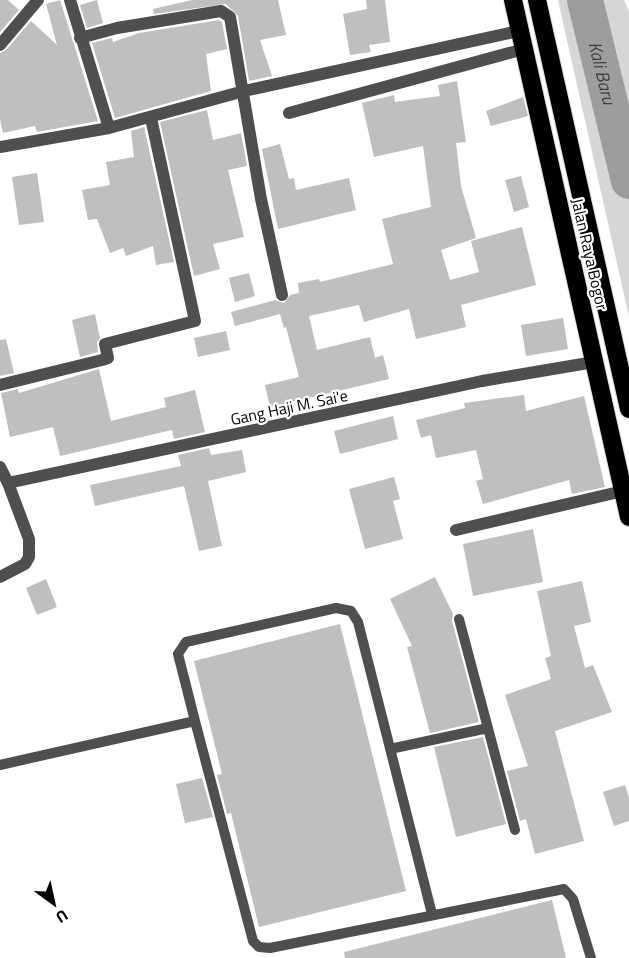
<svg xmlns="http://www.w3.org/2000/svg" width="629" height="958" viewBox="0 0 629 958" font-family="'Titillium Web',sans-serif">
	<rect width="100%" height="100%" fill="#fff"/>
	<path fill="#d6d6d6" d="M558 0H624L629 12V317Z"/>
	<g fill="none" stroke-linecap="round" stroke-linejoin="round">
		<path stroke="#9d9d9d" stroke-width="36" id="s1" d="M585 0 629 181"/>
	</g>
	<path fill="#bfbfbf" d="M0 0H8L19 10 0 32Z
		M60 0 98 121 37 132 35 126 3 133 0 119V53L6 50 31 21 57 45 46 4Z
		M97 0 103 23 87 28 80 5Z
		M192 0H278L286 35 260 40 272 76 249 81 238 16 226 4 154 14 153 9Z
		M366 0H385L390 42 369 45 371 52 350 55 343 14 367 9Z
		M219 20 222 22 227 49 206 54 211 91 115 118 92 43 112 38 113 42 139 33Z
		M457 81 466 142 456 143 461 186 476 238 441 250 450 280 479 272 471 241 522 227 536 285 461 305 466 327 416 339 409 309 364 322 359 305 309 316 317 350 370 337 375 358 383 355 389 379 270 407 265 385 299 377 286 327 284 328 280 314 235 326 231 312 275 300 284 303 290 295 299 293 298 283 319 279 320 282 393 264 382 219 431 207 423 146 374 157 362 103 394 95 395 102 440 96 438 85Z
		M523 97 528 116 491 126 486 111Z
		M207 110 213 140 241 133 247 166 228 170 244 237 213 244 220 269 194 276 160 122Z
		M144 127 174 262 156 265 153 246 126 256 123 248 110 253 97 219 88 220 82 190 110 185 106 162 134 157 131 131Z
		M280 144 289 179 294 178 296 190 349 178 356 210 278 229 262 149Z
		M37 173 44 222 19 225 12 177Z
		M521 176 529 207 514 212 505 180Z
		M249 273 255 296 235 302 229 278Z
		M95 314 100 338 97 342 98 352 80 357 72 320Z
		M563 318 568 349 526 356 521 325Z
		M226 331 230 350 198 357 194 338Z
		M6 339 14 373 0 376V340Z
		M99 369 111 421 166 407 164 398 195 390 205 432 174 439 172 430 60 456 53 427 10 437 1 393 18 389 19 393Z
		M524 395 526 411 584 396 605 487 572 494 569 480 483 504 476 481 483 479 476 450 436 458 431 435 421 438 416 420 465 408 464 403Z
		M393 416 398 439 340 454 334 431Z
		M209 448 211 455 242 450 246 472 208 481 222 546 199 551 184 486 95 506 90 485 181 466 178 455Z
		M394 477 400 499 393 501 403 539 365 549 349 489Z
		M533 529 543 582 473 596 463 544Z
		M435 577 453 614 452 621 479 722 430 733 407 647 412 646 390 599Z
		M46 579 57 607 37 615 26 588Z
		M582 581 591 622 574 626 585 668 593 665 612 712 555 731 584 841 535 854 526 819 520 821 507 771 528 766 505 695 551 679 545 658 551 656 537 591Z
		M340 624 406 891 259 927 231 813 227 814 217 775 222 774 194 661Z
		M483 737 506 824 456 837 434 747Z
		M202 778 213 817 185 823 176 784Z
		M625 785 629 797V821L614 826 603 792Z
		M552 900 566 958H345L344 952Z"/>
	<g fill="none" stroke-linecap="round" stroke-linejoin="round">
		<g stroke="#dbdbdb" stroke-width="20">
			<path id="highway" d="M513 0 629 517
				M537 0 629 409"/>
		</g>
		<path stroke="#4f4f4f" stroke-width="10" d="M459 619 515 830
			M195 721 253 941 259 947 270 948 564 889 573 899 591 958
			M390 749 488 728
			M0 765 195 721 178 654 186 642 336 608 351 611 358 622 432 914"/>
		<path stroke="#4f4f4f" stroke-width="12" d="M70 0 109 128
			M80 38 117 28 221 11 230 17 261 199 282 295
			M0 45 38 0
			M289 113 524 49
			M0 147 109 128 244 91 519 31
			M0 385 102 360 108 358 105 344 195 321 151 118
			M0 467 8 483 482 381 594 362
			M456 530 623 491
			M0 577 25 564 29 557V539L8 483"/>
		<use href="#highway" stroke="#000" stroke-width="18"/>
	</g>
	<g text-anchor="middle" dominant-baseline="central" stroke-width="4.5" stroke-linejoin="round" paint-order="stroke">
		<g font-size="16" fill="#000" stroke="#fff">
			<text transform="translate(590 254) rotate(77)">Jalan Raya Bogor</text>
			<text transform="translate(289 407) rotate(-12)">Gang Haji M. Sai'e</text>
		</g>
		<g font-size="18" font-style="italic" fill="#3e3e3e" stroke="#fff">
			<text stroke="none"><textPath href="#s1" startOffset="75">Kali Baru</textPath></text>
		</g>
	</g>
	<g transform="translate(54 904) rotate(147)" stroke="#ffffff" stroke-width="4.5" paint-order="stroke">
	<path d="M0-4.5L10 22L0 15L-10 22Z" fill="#000000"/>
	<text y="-9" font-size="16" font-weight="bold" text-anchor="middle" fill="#000000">U</text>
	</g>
</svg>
